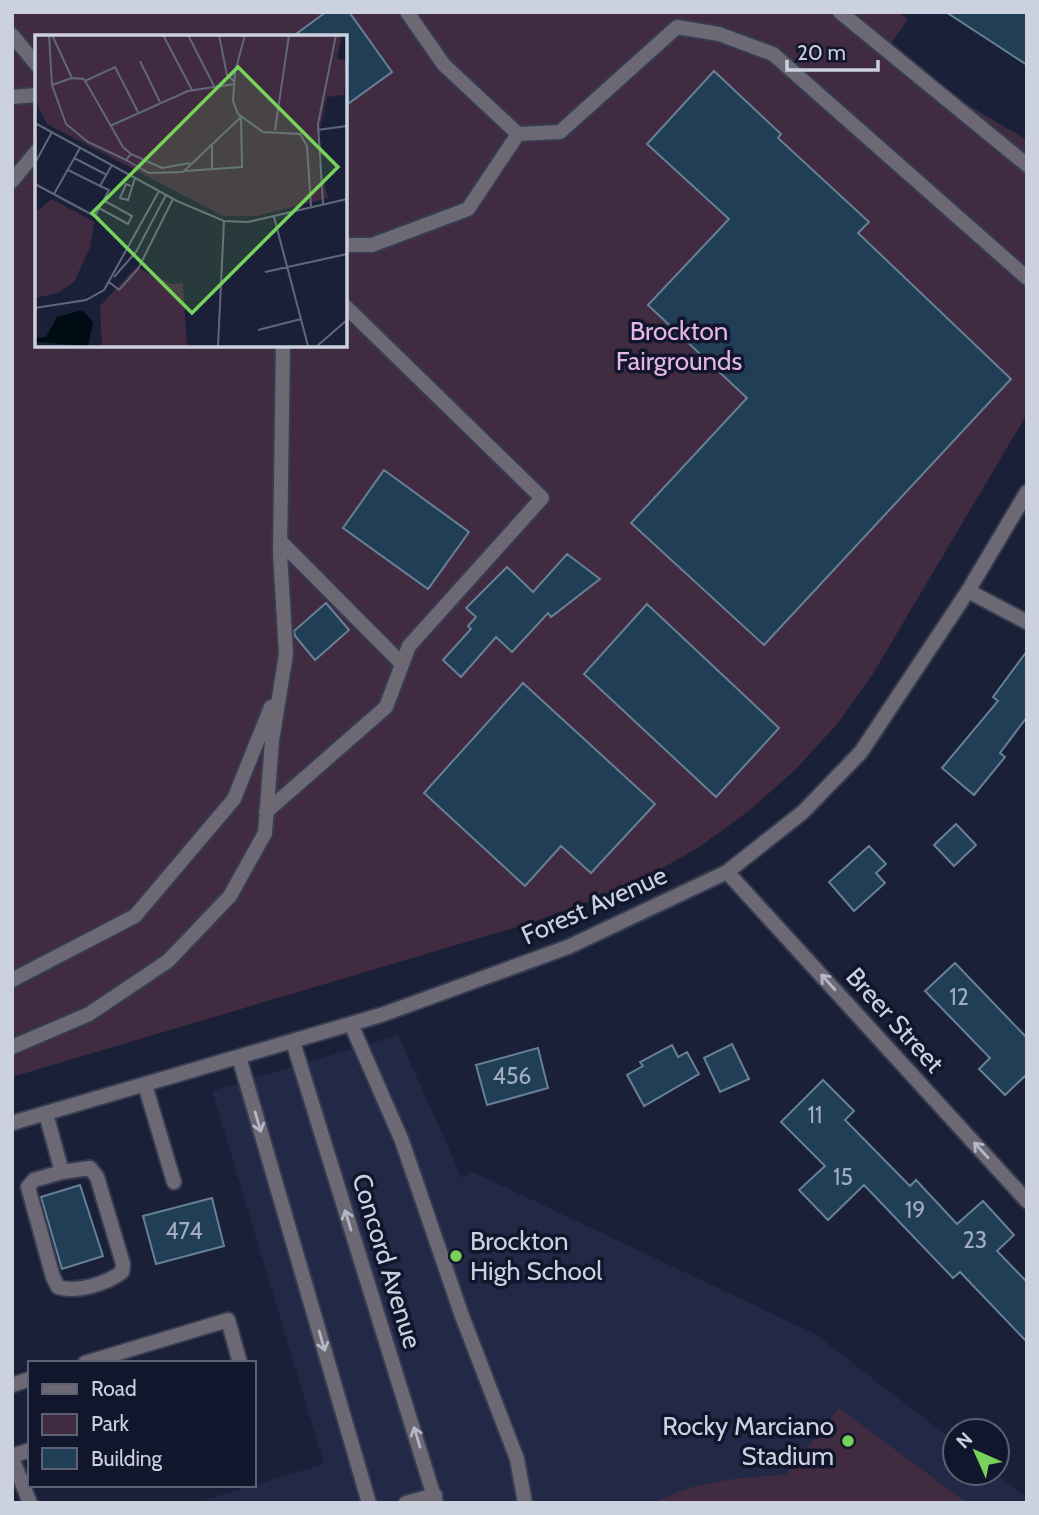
<svg xmlns="http://www.w3.org/2000/svg" width="1039" height="1515" viewBox="0 0 1039 1515" font-family="Cabin,sans-serif">
	<rect width="100%" height="100%" fill="#1a2037"/>
	<path fill="#212946" d="M398 1035 462 1178 471 1171 815 1334 955 1442V1473H995L1027 1498V1503H194L324 1464 212 1091Z"/>
	<path fill="#402b41" fill-rule="evenodd" d="M12 12H898L908 19 883 55 1027 140V414L874 672 838 723 796 769 750 810 698 848 643 879 585 903 527 924 12 1077ZM37 37H345V345H37Z
		M839 1408 967 1503H655C688 1482 747 1476 786 1475Z"/>
	<path fill="#203e56" stroke="#678096" stroke-width="2" d="M326 12H349L392 72 345 106V37H292Z
		M946 12H1027V65Z
		M714 71 781 134 778 138 869 222 858 233 1011 379 764 645 631 523 747 398 648 305 729 219 647 144Z
		M384 470 469 532 428 589 343 528Z
		M567 554 600 579 551 617 548 613 512 652 496 637 461 677 443 660 471 629 468 626 476 617 466 608 507 567 533 592Z
		M326 603 349 630 315 660 295 636 294 631Z
		M647 604 779 728 716 797 584 674Z
		M1027 651V717L1000 753 1005 757 974 795 942 768 998 701 993 697Z
		M523 683 655 804 591 873 561 846 525 886 424 793Z
		M956 824 976 845 954 866 934 845Z
		M869 846 886 864 876 873 885 883 854 911 829 882Z
		M955 963 1027 1038V1074L1005 1095 979 1069 990 1058 925 991Z
		M732 1044 749 1079 720 1092 704 1058Z
		M672 1045 678 1057 687 1052 699 1074 644 1106 627 1075 643 1066 640 1062Z
		M538 1048 548 1088 487 1105 476 1065Z
		M823 1080 854 1111 845 1120 910 1186 916 1180 957 1224 983 1201 1014 1235 997 1251 1027 1282V1342L960 1272 953 1278 864 1185 828 1220 799 1190 825 1166 781 1122Z
		M80 1185 103 1256 62 1269 41 1197Z
		M212 1198 224 1246 156 1264 143 1216Z"/>
	<g fill="none" stroke-linecap="round" stroke-linejoin="round">
		<g stroke="#363c52" stroke-width="18">
			<path id="service" d="M407 12 444 65 518 134 560 132 677 27 719 34 773 54 1027 278
				M12 35 37 65
				M12 97 37 95
				M12 181 37 151
				M345 245H372L468 209 518 134
				M280 541 402 664
				M266 812 386 707 409 646 542 498 345 306
				M12 980 135 916 234 799 271 707
				M351 1024 402 1141 462 1316 517 1459 525 1503
				M293 1042 436 1503
				M12 1047 89 1014 168 961 230 896 265 833 272 741 286 654 280 553 283 345
				M239 1057 369 1503
				M145 1085 174 1182
				M46 1114 62 1172 90 1168 97 1177 123 1264 122 1272C106 1284 76 1293 58 1287L53 1277 28 1187 34 1180 62 1172
				M85 1363 228 1320 240 1363
				M12 1385 30 1379
				M12 1456 30 1450
				M12 1458 30 1503
				M406 1503 435 1495"/>
		</g>
		<g stroke="#363c52" stroke-width="18">
			<path id="minor" d="M840 12 1027 165
				M968 591 1027 622
				M727 872 1027 1201"/>
		</g>
		<g stroke="#363c52" stroke-width="18">
			<path id="tertiary" d="M12 1123 381 1015 568 947 727 872 803 812 861 752 968 591 1027 492"/>
		</g>
		<use href="#service" stroke="#6c6975" stroke-width="14"/>
		<use href="#minor" stroke="#6c6975" stroke-width="14"/>
		<use href="#tertiary" stroke="#6c6975" stroke-width="14"/>
	</g>
	<defs><path id="oneway-shaft" d="M-6 0H5M1.5-3L5.5 0L1.5 3" fill="none" stroke-width="1.6" stroke-linecap="round" stroke-linejoin="round" transform="scale(1.75)"/></defs>
	<g stroke="#b4b7c5">
		<use href="#oneway-shaft" transform="translate(828 982) rotate(-132)"/>
		<use href="#oneway-shaft" transform="translate(258 1122) rotate(74)"/>
		<use href="#oneway-shaft" transform="translate(981 1150) rotate(-132)"/>
		<use href="#oneway-shaft" transform="translate(348 1220) rotate(-107)"/>
		<use href="#oneway-shaft" transform="translate(322 1341) rotate(74)"/>
		<use href="#oneway-shaft" transform="translate(417 1437) rotate(-107)"/>
	</g>
	<g fill="#76d25a" stroke="#11162c" stroke-width="2.5">
		<circle cx="456" cy="1256" r="7"/>
		<circle cx="848" cy="1441" r="7"/>
	</g>
	<g text-anchor="middle" dominant-baseline="central" stroke-width="7" stroke-linejoin="round" paint-order="stroke">
		<g font-size="23" fill="#a1acbe">
			<text x="959" y="997">12</text>
			<text x="512" y="1076">456</text>
			<text x="815" y="1115">11</text>
			<text x="843" y="1177">15</text>
			<text x="915" y="1210">19</text>
			<text x="184" y="1231">474</text>
			<text x="975" y="1240">23</text>
		</g>
		<g font-size="26" fill="#e6b5e7" stroke="#11162c">
			<text x="679" y="331">Brockton<tspan x="679" dy="30">Fairgrounds</tspan></text>
		</g>
		<g font-size="26" fill="#ccd1e0" stroke="#11162c">
			<text transform="translate(594 905) rotate(-24)">Forest Avenue</text>
			<text transform="translate(895 1020) rotate(48)">Breer Street</text>
			<text transform="translate(387 1261) rotate(73)">Concord Avenue</text>
		</g>
		<g font-size="26" fill="#ccd1e0" stroke="#11162c" text-anchor="start">
			<text x="470" y="1241">Brockton<tspan x="470" dy="30">High School</tspan></text>
			<text x="834" y="1426" text-anchor="end">Rocky Marciano<tspan x="834" dy="30">Stadium</tspan></text>
		</g>
	</g>
	<g transform="translate(35 35)">
		<rect width="312" height="312" fill="#1a2037"/>
		<path d="M0 0H307L302 23 311 26 309 60 292 62 284 99 288 121 283 122 293 163 222 181H188L12 89 0 65ZM17 164 59 187 55 213 39 247 23 258 0 263V178ZM101 232 136 249 148 248 152 311H67L65 271Z" fill="#402b41"/>
		<path d="M47 275 58 287 53 311 0 307V303L11 302 22 282Z" fill="#000c13"/>
		<path fill="none" stroke="#61677b" stroke-width="2" d="M14 0 17 50 37 43 17 0M128 0 157 55M153 0 179 51M184 0 192 40 200 47M210 0 200 37 198 66 203 79 228 97 265 99 272 111 276 172M105 26 125 67M50 46 80 32 103 77M17 50 31 89 53 107 91 125 96 119 88 112 49 44 37 43M0 88 142 166 189 186 213 187 312 164M75 91 153 56 199 49M240 95 254 0M282 95 312 91M96 119 127 133 155 128M39 123 72 140M91 125 114 138 148 137 206 82M0 128 17 97M177 134V111M33 135 65 151 77 130M150 136 207 132 206 82M0 149 65 184M96 151 91 149 85 163 93 165 100 143M19 159 45 113M288 169 283 89 301 0M64 173 93 189 97 181 68 165M60 181 74 155 65 151M239 182 273 311M230 237 312 219M79 242 101 217 131 160M74 247 84 255 103 234 138 164M0 273 51 265 69 255 124 156M223 295 266 284M183 311 189 186M282 311 312 285"/>
		<path fill="#76d25a" fill-opacity="0.15" stroke="#76d25a" stroke-width="3.5" d="M203 32 303 132 157 278 57 178Z"/>
		<rect width="312" height="312" fill="none" stroke="#ccd1e0" stroke-width="3.5"/>
	</g>
	<rect width="1039" height="1515" fill="none" stroke="#ccd1e0" stroke-width="28"/>
	<rect x="28" y="1361" width="228" height="126" fill="#11162c" stroke="#5c6174" stroke-width="2"/>
	<rect x="42" y="1384" width="35" height="10" fill="#6c6975" stroke="#5c6174" stroke-width="2"/>
	<text x="91" y="1396" font-size="21" fill="#ccd1e0">Road</text>
	<rect x="42" y="1414" width="35" height="21" fill="#402b41" stroke="#5c6174" stroke-width="2"/>
	<text x="91" y="1431" font-size="21" fill="#ccd1e0">Park</text>
	<rect x="42" y="1448" width="35" height="21" fill="#203e56" stroke="#5c6174" stroke-width="2"/>
	<text x="91" y="1466" font-size="21" fill="#ccd1e0">Building</text>
	<g transform="translate(976 1452) rotate(315)"><circle r="33" fill="#11162c" stroke="#5c6174" stroke-width="2"/>
	<path d="M0-5L12 26L0 18L-12 26Z" fill="#76d25a"/>
	<text y="-10" font-size="19" font-weight="bold" text-anchor="middle" fill="#ccd1e0">N</text>
	</g>
	<path d="M787 60v10h91v-10" fill="none" stroke="#ccd1e0" stroke-width="3.5"/>
	<text x="797" y="60" font-size="21" fill="#ccd1e0" stroke="#11162c" stroke-width="5" paint-order="stroke">20 m</text>
</svg>
